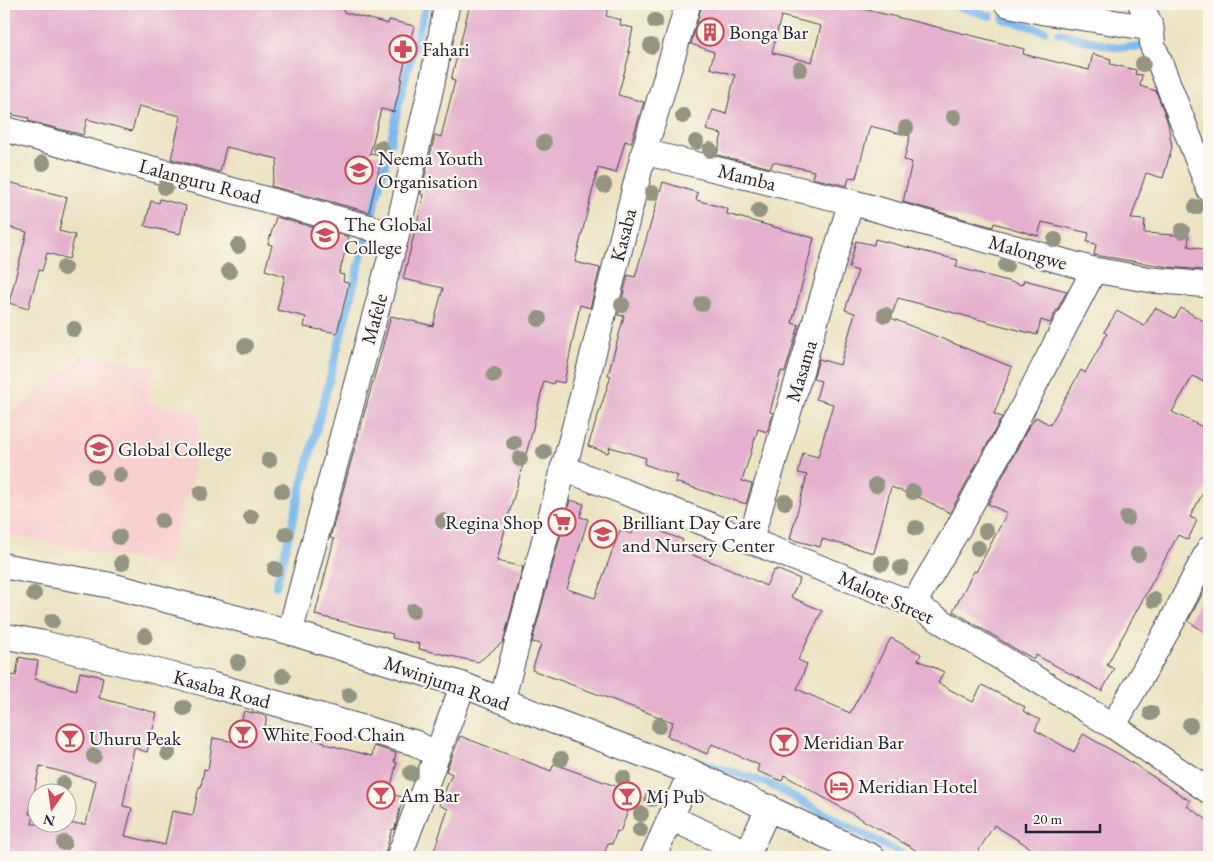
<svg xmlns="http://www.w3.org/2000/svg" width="1213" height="861" viewBox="0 0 1213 861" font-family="'EB Garamond',serif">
	<rect width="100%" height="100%" fill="#fbf7ec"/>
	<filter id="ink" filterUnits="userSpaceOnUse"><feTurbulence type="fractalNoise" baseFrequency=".02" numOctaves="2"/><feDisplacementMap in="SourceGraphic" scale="10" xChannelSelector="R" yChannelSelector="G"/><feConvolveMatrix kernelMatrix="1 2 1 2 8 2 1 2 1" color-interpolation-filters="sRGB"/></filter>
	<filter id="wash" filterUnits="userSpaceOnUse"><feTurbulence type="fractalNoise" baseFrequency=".0096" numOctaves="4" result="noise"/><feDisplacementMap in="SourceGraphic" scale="20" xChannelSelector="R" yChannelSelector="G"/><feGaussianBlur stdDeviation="1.12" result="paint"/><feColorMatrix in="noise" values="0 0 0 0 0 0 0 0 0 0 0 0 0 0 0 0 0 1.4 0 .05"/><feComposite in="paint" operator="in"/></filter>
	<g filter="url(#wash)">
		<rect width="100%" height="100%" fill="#ebe3c2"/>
		<path fill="#f7cfd0" d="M83 355 153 365 148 403 200 412 198 436 192 463 194 472 167 566 4 534V421Z"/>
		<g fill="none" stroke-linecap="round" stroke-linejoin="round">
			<path stroke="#7ab9ee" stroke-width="8" d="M948 4 990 16
				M1003 19 1045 31
				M1059 33 1114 47H1151
				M276 586 384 169 404 82 425 9 428 4
				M688 758 767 783 907 857"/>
		</g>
		<g id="blocks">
			<path fill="#e4b0cd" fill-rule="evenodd" d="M4 4H345L343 12 388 24 389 20 414 26 401 78H402L394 112 381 109 370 154 382 156 369 212 271 186 278 159 226 147 220 172 171 159 181 116 139 106 132 131 87 119 83 135 28 121 29 118 4 113Z
				M470 4H609L606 16 621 20 620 25 633 28 628 52H630L618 95 644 102 631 143 625 141 616 173 598 168 575 262 600 268 590 308 580 305 564 383 554 381 553 384 544 381 531 436 507 521 497 561 523 567 503 642 478 662 419 649 420 644 392 638 393 634 315 615 334 539 330 538 391 316 433 326 443 288 403 279 424 195 421 194V192L435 135 441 137 455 81 451 80Z
				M702 4H843L982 38 1024 49 1023 54 1089 70 1093 54 1111 59 1110 64 1136 70 1135 74 1142 75 1140 86 1156 91 1168 123 1172 147 1163 178 1146 173 1131 219 1145 220 1144 233 1189 236 1188 246 1207 250 1203 270 1169 267 1094 255 1096 244 1087 242 1089 233 1042 222 1038 236 994 223 993 227 903 202 912 162 904 160 910 136 870 126 856 178 849 177 847 186 812 178 814 171 773 162 771 168 717 155 722 134 706 130 713 110 726 114 735 75 710 68 714 52 691 44ZM781 16 821 26 812 62 772 53Z
				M4 181 67 197 59 231 75 235 69 259 47 253 42 271 39 270 28 309 9 303 27 232 4 226Z
				M663 182 698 193 696 200 728 209 727 214 814 238 792 323 799 325 785 372 781 371 770 412 773 413 767 432 758 429 742 481 752 484 746 504 675 482 678 476 644 464 646 458 610 447 608 453 588 446 611 376 608 375 624 316 618 315 628 275 635 277Z
				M160 199 186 206 180 234 145 226 151 201 159 203Z
				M276 217 349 237 339 274 344 275 343 282 349 283 337 333 304 327 306 317 277 310 285 276 265 270 272 245 268 244Z
				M875 239 958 260 956 267 1022 285 1024 280 1067 291 1050 323 1041 320 1037 335 898 298 891 318 1012 367 994 414 1002 417 950 513 923 499 891 487 874 553 822 539 820 547 790 539 807 475 798 473 803 453 818 457 833 404 816 399 821 381 813 379 819 359 840 365 855 313 845 310 858 271 849 268 856 241 874 245Z
				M1155 308 1175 318 1181 308 1209 324V385L1193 376 1172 412 1209 430V482L1190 517 1197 520 1188 540 1178 535 1107 665 1114 669 1102 691 1036 655 1034 659 1017 650 953 611 974 571 976 572 1007 513 988 504 1028 428 1036 417 1050 425 1081 370 1085 373 1107 334 1104 332 1117 311 1144 326Z
				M570 500 584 504 580 517 588 519 567 589 595 598 620 530 632 534 637 522 683 540 679 550 728 568 766 586 774 570 776 571V569L800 579 791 597 822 611 798 660 807 664 797 689 850 713 891 638 921 654 918 660 944 672 938 683 973 702 982 685 1025 707 1023 711 1040 720 1035 730 1074 752 1083 734 1120 755 1190 801 1187 806 1209 821V857H1045L994 825 975 857H928L784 775 782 781 757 771 759 765 712 744 707 754 667 736 673 722 532 670 541 644 532 642Z
				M1209 581V635L1188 621Z
				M19 657 38 661 35 679 76 690 80 672 103 677 99 698 157 713 147 752 134 748 123 806 132 808 125 836 165 845 172 811 193 815 199 787H201L204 769 208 770 213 738 236 742 244 711 267 716 265 726 307 734 306 738 325 742V744L372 756 374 746 396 753 394 762H397L389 794 403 797 397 821 394 830 392 829 384 857H31L4 852V673L16 676ZM40 766 96 781 86 824H32L34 815 29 814Z
				M460 736 551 771 554 764 635 793 620 832 617 831 612 844 608 843 603 857H432L448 809 439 805 452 774 446 771Z"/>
		</g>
	</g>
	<g filter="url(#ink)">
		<use href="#blocks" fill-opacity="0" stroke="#403f4f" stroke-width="1"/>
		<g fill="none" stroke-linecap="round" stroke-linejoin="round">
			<g stroke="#403f4f" stroke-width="27">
				<path id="minor" d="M1007 4 1044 12 1151 28
					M1141 4 1151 28 1153 47 1156 53 1209 189
					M4 129 368 227 396 237
					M644 152 851 202 1094 270 1152 280 1209 285
					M563 468 913 604 1113 726 1209 791
					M750 541 851 202
					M4 566 109 585 290 632 463 685 551 720 691 772 872 857
					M913 604 959 527 1010 432 1094 270
					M290 632 396 237 432 83 447 4
					M4 636 41 643 212 685 415 743 437 755
					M502 700 575 426 644 152 688 4
					M1113 726 1169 627 1209 549
					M671 818 748 853
					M399 857 463 685
					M653 857 691 772
					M746 857 769 807"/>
			</g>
			<use href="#minor" stroke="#fff" stroke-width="25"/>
		</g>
		<g fill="#939582">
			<circle cx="655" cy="21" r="8"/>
			<circle cx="651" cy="46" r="8"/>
			<circle cx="1143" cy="64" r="8"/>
			<circle cx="800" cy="69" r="8"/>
			<circle cx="683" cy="116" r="8"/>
			<circle cx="954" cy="117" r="8"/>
			<circle cx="906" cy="128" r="8"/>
			<circle cx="696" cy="142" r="8"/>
			<circle cx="544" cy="143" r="8"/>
			<circle cx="381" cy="148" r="8"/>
			<circle cx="710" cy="150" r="8"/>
			<circle cx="43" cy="163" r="8"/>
			<circle cx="604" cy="185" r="8"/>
			<circle cx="165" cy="187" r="8"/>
			<circle cx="652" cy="193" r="8"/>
			<circle cx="1196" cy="207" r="8"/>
			<circle cx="759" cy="211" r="8"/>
			<circle cx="1182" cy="231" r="8"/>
			<circle cx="1055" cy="240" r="8"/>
			<circle cx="238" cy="246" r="8"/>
			<circle cx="1006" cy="266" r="8"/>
			<circle cx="64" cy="268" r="8"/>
			<circle cx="229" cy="271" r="8"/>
			<circle cx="702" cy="304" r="8"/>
			<circle cx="622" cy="305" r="8"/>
			<circle cx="885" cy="315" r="8"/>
			<circle cx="539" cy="319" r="8"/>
			<circle cx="74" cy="329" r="8"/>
			<circle cx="245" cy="346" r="8"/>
			<circle cx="494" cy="375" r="8"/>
			<circle cx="514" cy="443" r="8"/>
			<circle cx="544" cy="452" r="8"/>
			<circle cx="520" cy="459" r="8"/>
			<circle cx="269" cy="460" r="8"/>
			<circle cx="120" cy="475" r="8"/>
			<circle cx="95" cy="477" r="8"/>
			<circle cx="876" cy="485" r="8"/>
			<circle cx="282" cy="491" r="8"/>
			<circle cx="913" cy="492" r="8"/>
			<circle cx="201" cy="493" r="8"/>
			<circle cx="785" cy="502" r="8"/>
			<circle cx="251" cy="517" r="8"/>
			<circle cx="1127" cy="518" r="8"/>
			<circle cx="162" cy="521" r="8"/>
			<circle cx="443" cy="521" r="8"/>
			<circle cx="916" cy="528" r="8"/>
			<circle cx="986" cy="531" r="8"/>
			<circle cx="286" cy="534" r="8"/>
			<circle cx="119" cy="537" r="8"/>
			<circle cx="978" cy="548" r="8"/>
			<circle cx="1138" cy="554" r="8"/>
			<circle cx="122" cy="563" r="8"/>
			<circle cx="882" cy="563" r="8"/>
			<circle cx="901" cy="568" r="8"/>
			<circle cx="275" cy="569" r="8"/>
			<circle cx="34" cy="594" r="8"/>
			<circle cx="1154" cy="600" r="8"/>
			<circle cx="413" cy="611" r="8"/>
			<circle cx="52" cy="621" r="8"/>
			<circle cx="145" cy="636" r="8"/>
			<circle cx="238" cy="662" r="8"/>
			<circle cx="283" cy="676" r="8"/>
			<circle cx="349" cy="695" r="8"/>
			<circle cx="184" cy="708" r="8"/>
			<circle cx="1151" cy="713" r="8"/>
			<circle cx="1190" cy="725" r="8"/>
			<circle cx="659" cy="726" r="8"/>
			<circle cx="168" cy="753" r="8"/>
			<circle cx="94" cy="756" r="8"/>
			<circle cx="561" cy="759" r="8"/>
			<circle cx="411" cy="773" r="8"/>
			<circle cx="623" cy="778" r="8"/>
			<circle cx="63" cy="784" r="8"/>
			<circle cx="652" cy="799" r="8"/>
			<circle cx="641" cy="814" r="8"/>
			<circle cx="640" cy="830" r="8"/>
			<circle cx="64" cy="843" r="8"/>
		</g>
	</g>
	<defs>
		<g id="building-ring" transform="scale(1.4375)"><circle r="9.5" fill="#fbf7ec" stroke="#d1495b" stroke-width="1.5"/><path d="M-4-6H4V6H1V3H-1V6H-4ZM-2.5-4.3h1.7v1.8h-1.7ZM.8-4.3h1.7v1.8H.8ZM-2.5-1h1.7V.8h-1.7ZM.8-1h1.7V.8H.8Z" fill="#d1495b"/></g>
		<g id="pharmacy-ring" transform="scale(1.4375)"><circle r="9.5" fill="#fbf7ec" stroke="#d1495b" stroke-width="1.5"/><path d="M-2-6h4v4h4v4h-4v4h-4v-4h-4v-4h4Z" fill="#d1495b"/></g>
		<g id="school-ring" transform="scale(1.4375)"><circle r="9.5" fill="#fbf7ec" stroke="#d1495b" stroke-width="1.5"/><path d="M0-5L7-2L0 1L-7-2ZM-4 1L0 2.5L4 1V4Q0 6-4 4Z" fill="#d1495b"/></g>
		<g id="university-ring" transform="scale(1.4375)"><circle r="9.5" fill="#fbf7ec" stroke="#d1495b" stroke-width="1.5"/><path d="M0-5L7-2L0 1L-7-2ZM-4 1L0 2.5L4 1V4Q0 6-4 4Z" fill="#d1495b"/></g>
		<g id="supermarket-ring" transform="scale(1.4375)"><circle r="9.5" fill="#fbf7ec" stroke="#d1495b" stroke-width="1.5"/><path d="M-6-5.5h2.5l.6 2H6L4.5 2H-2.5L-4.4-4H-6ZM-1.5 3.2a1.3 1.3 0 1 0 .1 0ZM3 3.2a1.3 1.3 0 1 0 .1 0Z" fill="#d1495b"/></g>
		<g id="bar-ring" transform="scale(1.4375)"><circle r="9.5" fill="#fbf7ec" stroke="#d1495b" stroke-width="1.5"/><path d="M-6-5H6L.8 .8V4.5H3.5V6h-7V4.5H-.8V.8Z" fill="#d1495b"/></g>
		<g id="hotel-ring" transform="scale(1.4375)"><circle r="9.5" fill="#fbf7ec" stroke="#d1495b" stroke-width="1.5"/><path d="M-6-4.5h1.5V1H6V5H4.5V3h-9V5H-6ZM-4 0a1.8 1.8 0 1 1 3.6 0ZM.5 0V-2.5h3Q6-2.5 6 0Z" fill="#d1495b"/></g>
	</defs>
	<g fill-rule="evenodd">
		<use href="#building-ring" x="710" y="32"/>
		<use href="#pharmacy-ring" x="403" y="49"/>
		<use href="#school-ring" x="359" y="170"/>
		<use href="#university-ring" x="325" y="235"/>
		<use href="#university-ring" x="99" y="449"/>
		<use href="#supermarket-ring" x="562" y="522"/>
		<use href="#school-ring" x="603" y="534"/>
		<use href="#bar-ring" x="243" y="734"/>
		<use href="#bar-ring" x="70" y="738"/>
		<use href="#bar-ring" x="784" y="742"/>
		<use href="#hotel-ring" x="839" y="786"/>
		<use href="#bar-ring" x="381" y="795"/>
		<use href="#bar-ring" x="627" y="796"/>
	</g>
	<g text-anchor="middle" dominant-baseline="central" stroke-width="4.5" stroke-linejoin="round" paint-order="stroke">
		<g font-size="20" fill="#22223b" stroke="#fbf7ec" text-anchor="start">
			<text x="729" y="32">Bonga Bar</text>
			<text x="422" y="49">Fahari</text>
			<text x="378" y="158">Neema Youth<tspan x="378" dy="23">Organisation</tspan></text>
			<text x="344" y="224">The Global<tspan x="344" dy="23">College</tspan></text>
			<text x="118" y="449">Global College</text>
			<text x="543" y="522" text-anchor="end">Regina Shop</text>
			<text x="622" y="522">Brilliant Day Care<tspan x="622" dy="23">and Nursery Center</tspan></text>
			<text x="262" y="734">White Food Chain</text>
			<text x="89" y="738">Uhuru Peak</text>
			<text x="803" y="742">Meridian Bar</text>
			<text x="858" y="786">Meridian Hotel</text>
			<text x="400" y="795">Am Bar</text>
			<text x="646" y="796">Mj Pub</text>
		</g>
		<g font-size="20" fill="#22223b" stroke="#fbf7ec">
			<text transform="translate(747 177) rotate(14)">Mamba</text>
			<text transform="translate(200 181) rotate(15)">Lalanguru Road</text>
			<text transform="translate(623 235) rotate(-76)">Kasaba</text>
			<text transform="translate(1028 252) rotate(16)">Malongwe</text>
			<text transform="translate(374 319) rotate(-75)">Mafele</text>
			<text transform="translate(801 371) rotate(-73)">Masama</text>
			<text transform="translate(886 597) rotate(24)">Malote Street</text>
			<text transform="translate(447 683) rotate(19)">Mwinjuma Road</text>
			<text transform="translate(222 689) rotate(15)">Kasaba Road</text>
		</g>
	</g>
	<rect width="1213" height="861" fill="none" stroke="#fbf7ec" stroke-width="20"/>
	<g transform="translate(52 808) rotate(193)"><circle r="24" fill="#fbf7ec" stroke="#a4a2a5"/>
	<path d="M0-4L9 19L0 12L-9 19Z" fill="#d1495b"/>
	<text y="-8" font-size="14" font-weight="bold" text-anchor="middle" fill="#22223b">N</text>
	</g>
	<path d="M1026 824v8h74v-8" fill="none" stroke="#22223b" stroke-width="2.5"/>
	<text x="1033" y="824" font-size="15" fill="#22223b" stroke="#fbf7ec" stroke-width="4" paint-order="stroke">20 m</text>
</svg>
